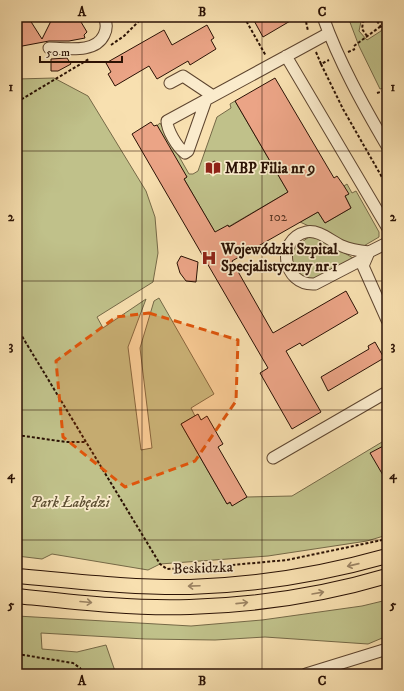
<svg xmlns="http://www.w3.org/2000/svg" width="404" height="691" viewBox="0 0 404 691" font-family="'IM FELL DW Pica',serif">
	<rect width="100%" height="100%" fill="#f8e0b0"/>
	<filter id="stains"><feTurbulence type="fractalNoise" baseFrequency=".005" numOctaves="4"/><feColorMatrix values="0 0 0 0 .2 0 0 0 0 .09 0 0 0 0 .02 0 0 0 .5 -.17"/></filter>
	<radialGradient id="worn" r=".72"><stop offset=".6" stop-color="#630" stop-opacity="0"/><stop offset="1" stop-color="#630" stop-opacity=".3"/></radialGradient>
	<path fill="#c0c18a" stroke="#756947" d="M348 17H362L359 31 367 40 381 31 387 21V87L380 89 359 46Z
		M54 78 88 96 146 191 155 217 158 253 153 282 97 317 103 328 146 299 128 347 141 450 152 448 140 348 154 301 159 298 214 394 191 408 195 416 181 424 227 504 247 497 292 496 387 439V535L367 541 268 556 160 564 148 570 52 554 42 559 17 556V79Z
		M235 101 288 192 216 234 184 179 187 177 153 129 160 123 189 174H193L198 171 217 117 231 108 230 104Z
		M347 184 352 193 356 191 379 232V237L362 247 353 246 300 222 318 212 325 223 351 208 345 196 348 194 344 186Z
		M309 237 319 238 353 258 309 283 291 266 292 249Z
		M387 600V636L368 644 265 637 215 640 145 639 41 633 42 649 77 652 106 645 116 674H17V616L191 626 262 620 362 606Z"/>
	<path fill="#eba486" stroke="#2a1104" d="M17 17H28L42 39 53 17H78L87 32 84 35 85 38 69 41H49L17 47Z
		M252 17H297L263 37Z
		M207 25 214 38 211 40 216 49 190 65 188 61 157 79 149 66 115 86 108 74 111 72 106 63 164 30 172 45Z
		M67 58 71 64 58 71H51V59Z
		M275 78 334 178 337 176 344 186 349 194 345 196 351 208 325 223 318 212 232 261 273 333 346 291 358 313 302 346 300 343 286 351 321 412 292 429 260 373 268 368 132 134 151 122 154 126 157 125 187 177 184 179 215 232 228 225 229 227 288 192 235 101Z
		M215 161 219 168 209 174 205 166Z
		M181 256 198 262 196 282 186 281 180 273 177 263Z
		M375 342 384 358 328 391 321 377 369 349 368 346Z
		M198 414 201 420 207 416 223 444 218 447 247 497 232 506 230 502 227 504 181 424Z
		M387 444V482L370 453Z"/>
	<g fill="none" stroke-linecap="round" stroke-linejoin="round">
		<g stroke="#5e452f" stroke-width="13">
			<path id="minor" d="M323 17C339 62 363 105 387 146
				M49 48C66 48 95 54 104 35 107 29 107 23 104 17
				M286 56 387 227
				M170 83 183 76 213 96
				M206 100 188 151 185 153C177 147 167 130 167 121L329 33
				M387 243 369 252 363 266 387 320
				M365 258 315 284C282 286 276 239 306 232 319 229 332 242 342 246 351 250 360 251 369 252
				M273 458 387 392
				M306 674 387 649"/>
		</g>
		<g stroke="#2a1104" stroke-width="16">
			<path id="major" d="M17 576C74 581 132 588 190 587 257 585 323 574 387 556
				M17 596C74 602 132 609 190 607 256 605 323 595 387 576"/>
		</g>
		<path stroke="#2a1104" stroke-width="2" stroke-dasharray="3 2" stroke-linecap="butt" d="M244 17 266 56
			M305 17 308 31
			M374 17 387 35
			M367 36 362 29 363 22 369 17
			M111 45 124 36 143 17
			M354 46 381 26 387 17
			M316 52 321 64 329 60
			M348 52 355 49
			M321 64 343 109 387 186
			M377 93 387 90
			M17 102 89 59
			M17 328 160 564 167 569 232 565 287 560 387 539
			M17 435 66 442H86
			M17 654 73 663 80 668 84 674"/>
		<use href="#minor" stroke="#faebcc" stroke-width="11"/>
		<use href="#major" stroke="#f8e0b0" stroke-width="14"/>
	</g>
	<defs><path id="oneway-shaft" d="M-6 0H5M1.5-3L5.5 0L1.5 3" fill="none" stroke-width="1.6" stroke-linecap="round" stroke-linejoin="round"/></defs>
	<g stroke="#9b8363">
		<use href="#oneway-shaft" transform="translate(353 565) rotate(167)"/>
		<use href="#oneway-shaft" transform="translate(194 586) rotate(178)"/>
		<use href="#oneway-shaft" transform="translate(318 593) rotate(-10)"/>
		<use href="#oneway-shaft" transform="translate(86 602) rotate(5)"/>
		<use href="#oneway-shaft" transform="translate(242 603) rotate(-6)"/>
	</g>
	<path fill="#de550c" fill-opacity="0.2" stroke="#de550c" stroke-width="3" stroke-dasharray="8 5" stroke-linejoin="round" d="M149 313 238 340 236 401 195 461 125 487 63 437 56 361 116 317Z"/>
	<path fill="none" stroke="#2a1104" stroke-width="1" stroke-opacity="0.55" d="M142 17V674M262 17V674M17 151H387M17 281H387M17 410H387M17 540H387"/>
	<defs>
		<g id="library-bare" transform="scale(1.2)"><path d="M-6-4Q-3-5.5-.7-3.5V5Q-3 3-6 4ZM6-4Q3-5.5 .7-3.5V5Q3 3 6 4Z" fill="#8f2418" stroke="#faebcc" stroke-width="2.5" paint-order="stroke"/></g>
		<g id="hospital-bare" transform="scale(1.2)"><path d="M-5-5h3v3.5h4V-5h3V5h-3V1.5h-4V5h-3Z" fill="#8f2418" stroke="#faebcc" stroke-width="2.5" paint-order="stroke"/></g>
	</defs>
	<g fill-rule="evenodd">
		<use href="#library-bare" x="213" y="168"/>
		<use href="#hospital-bare" x="209" y="258"/>
	</g>
	<g text-anchor="middle" dominant-baseline="central" stroke-width="3.5" stroke-linejoin="round" paint-order="stroke">
		<g font-size="13" fill="#5a3624">
			<text x="278" y="217">102</text>
		</g>
		<g font-size="15" font-weight="bold" fill="#2a1104" stroke="#faebcc" text-anchor="start">
			<text x="225" y="168">MBP Filia nr 9</text>
			<text x="221" y="249">Wojewódzki Szpital<tspan x="221" dy="17">Specjalistyczny nr 1</tspan></text>
		</g>
		<g font-size="15" font-style="italic" fill="#5e4f33" stroke="#faebcc">
			<text x="70" y="502">Park Łabędzi</text>
		</g>
		<g font-size="15" fill="#2a1104" stroke="#faebcc">
			<text transform="translate(203 568) rotate(-2)">Beskidzka</text>
		</g>
	</g>
	<rect width="404" height="691" fill="none" stroke="#f8e0b0" stroke-width="44"/>
	<path d="M40 56v6h82v-6" fill="none" stroke="#2a1104" stroke-width="2"/>
	<text x="46" y="56" font-size="12" fill="#2a1104" stroke="#faebcc" stroke-width="3" paint-order="stroke">50 m</text>
	<rect x="22" y="22" width="360" height="647" fill="none" stroke="#2a1104" stroke-width="1.5"/>
	<g font-size="13" text-anchor="middle" font-weight="bold" fill="#2a1104">
		<text x="82" y="16">A</text>
		<text x="202" y="16">B</text>
		<text x="322" y="16">C</text>
		<text x="11" y="91">1</text>
		<text x="393" y="91">1</text>
		<text x="11" y="221">2</text>
		<text x="393" y="221">2</text>
		<text x="11" y="350">3</text>
		<text x="393" y="350">3</text>
		<text x="11" y="479">4</text>
		<text x="393" y="479">4</text>
		<text x="11" y="609">5</text>
		<text x="393" y="609">5</text>
		<text x="82" y="685">A</text>
		<text x="202" y="685">B</text>
		<text x="322" y="685">C</text>
	</g>
	<rect width="100%" height="100%" filter="url(#stains)"/>
	<rect width="100%" height="100%" fill="url(#worn)"/>
</svg>
